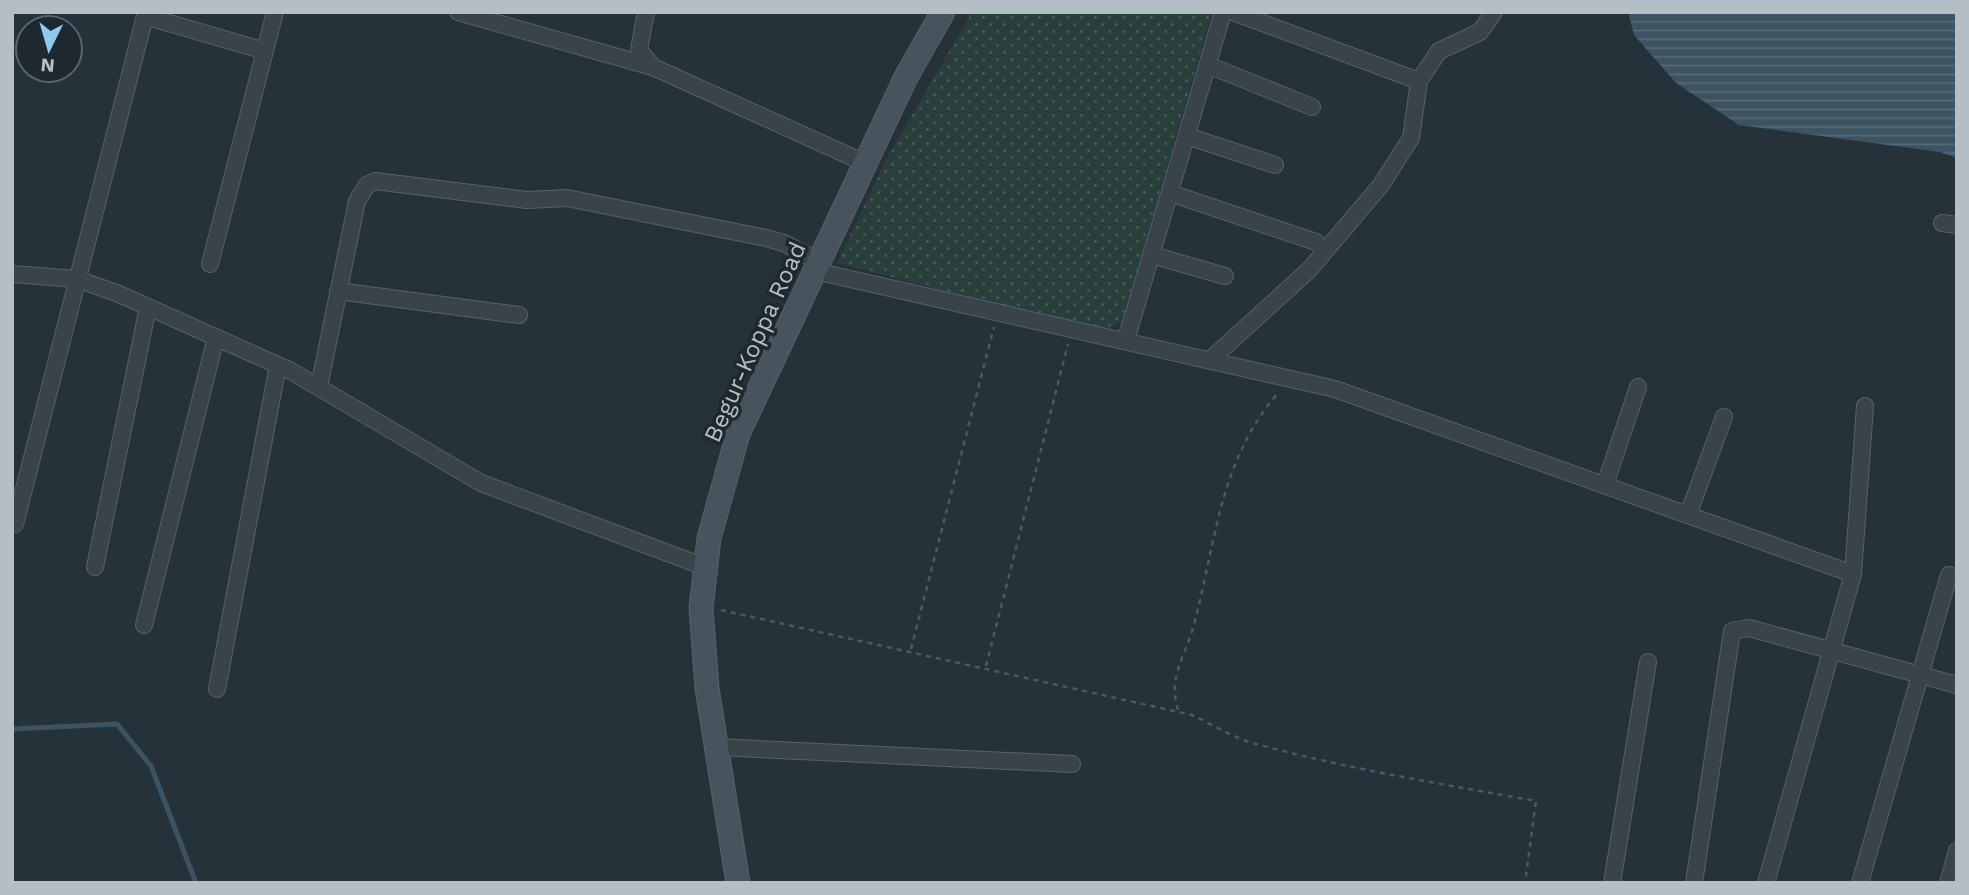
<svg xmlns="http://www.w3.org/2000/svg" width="1969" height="895" viewBox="0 0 1969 895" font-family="'Work Sans',sans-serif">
	<defs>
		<pattern id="grass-dots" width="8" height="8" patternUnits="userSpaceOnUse" patternTransform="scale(1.75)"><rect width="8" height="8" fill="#2a3f3b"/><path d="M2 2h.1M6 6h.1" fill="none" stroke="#465956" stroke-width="1.8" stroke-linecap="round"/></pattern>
		<pattern id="water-rules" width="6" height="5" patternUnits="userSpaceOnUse" patternTransform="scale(1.75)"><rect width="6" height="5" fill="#3d5361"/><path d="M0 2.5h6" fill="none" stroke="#576a76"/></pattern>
	</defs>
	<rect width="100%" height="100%" fill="#25323a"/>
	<path fill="url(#grass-dots)" d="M972 12H1212L1122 322 1101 331 837 263 887 158Z"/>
	<path fill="url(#water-rules)" d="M1628 12H1957V158L1940 152 1739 125 1676 83 1634 35Z"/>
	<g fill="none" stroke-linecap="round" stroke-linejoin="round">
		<path stroke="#3d5361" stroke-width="5" d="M12 729 117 724 151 766 196 883"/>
		<g stroke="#576168" stroke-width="18">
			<path id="minor" d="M458 12 653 67 865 163
				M646 12 639 50 653 67
				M1233 12 1419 81
				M145 16 265 51
				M1208 65 1312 107
				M1187 136 1275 165
				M1170 193 1316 242
				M1942 223 1957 225
				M1152 255 1225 276
				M210 264 275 12
				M815 271 1335 389 1853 574
				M12 274 77 279 119 294 291 371 481 483 705 567
				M338 291 519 315
				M1124 340 1129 330 1223 12
				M1210 360 1310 269 1381 185 1411 138 1419 81 1439 51 1480 32 1494 12
				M319 387 357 201 367 185 375 181 527 200 567 198 766 238 784 243 819 262
				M1605 485 1638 387
				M1688 515 1724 417
				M15 524 146 12
				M95 567 148 307
				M144 625 216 337
				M217 689 278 365
				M717 747 1072 764
				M1612 883 1648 662
				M1694 883 1732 631 1749 628 1957 685
				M1766 883 1853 574 1865 406
				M1860 883 1949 575
				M1948 883 1957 851"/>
		</g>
		<g stroke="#576168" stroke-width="25">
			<path id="secondary" d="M738 883 707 688 701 608 709 538 738 434 906 77 943 12"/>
		</g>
		<path stroke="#495c59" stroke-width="2.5" stroke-dasharray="5 5" stroke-linecap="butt" d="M721 610 1192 715C1213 725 1234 738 1256 744 1348 769 1442 784 1536 801L1525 883
			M911 649 994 327
			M986 666 1068 344
			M1178 710C1168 677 1184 659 1193 628 1216 545 1218 462 1278 393
			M144 883 146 882"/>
		<use href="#minor" stroke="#39434a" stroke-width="16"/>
		<use href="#secondary" stroke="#47545d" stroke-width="23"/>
	</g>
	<g text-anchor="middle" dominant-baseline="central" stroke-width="7" stroke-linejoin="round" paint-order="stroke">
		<g font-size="24" fill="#b4bec6" stroke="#1e282f">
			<text transform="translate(755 342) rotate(-66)">Begur-Koppa Road</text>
		</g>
	</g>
	<rect width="1969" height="895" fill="none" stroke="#b4bec6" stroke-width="28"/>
	<g transform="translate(49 49) rotate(185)"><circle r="33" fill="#1e282f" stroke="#5a646b" stroke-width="2"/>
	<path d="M0-5L12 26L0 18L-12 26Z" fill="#92c8ed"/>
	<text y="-10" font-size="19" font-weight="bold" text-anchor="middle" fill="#b4bec6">N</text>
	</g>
</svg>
